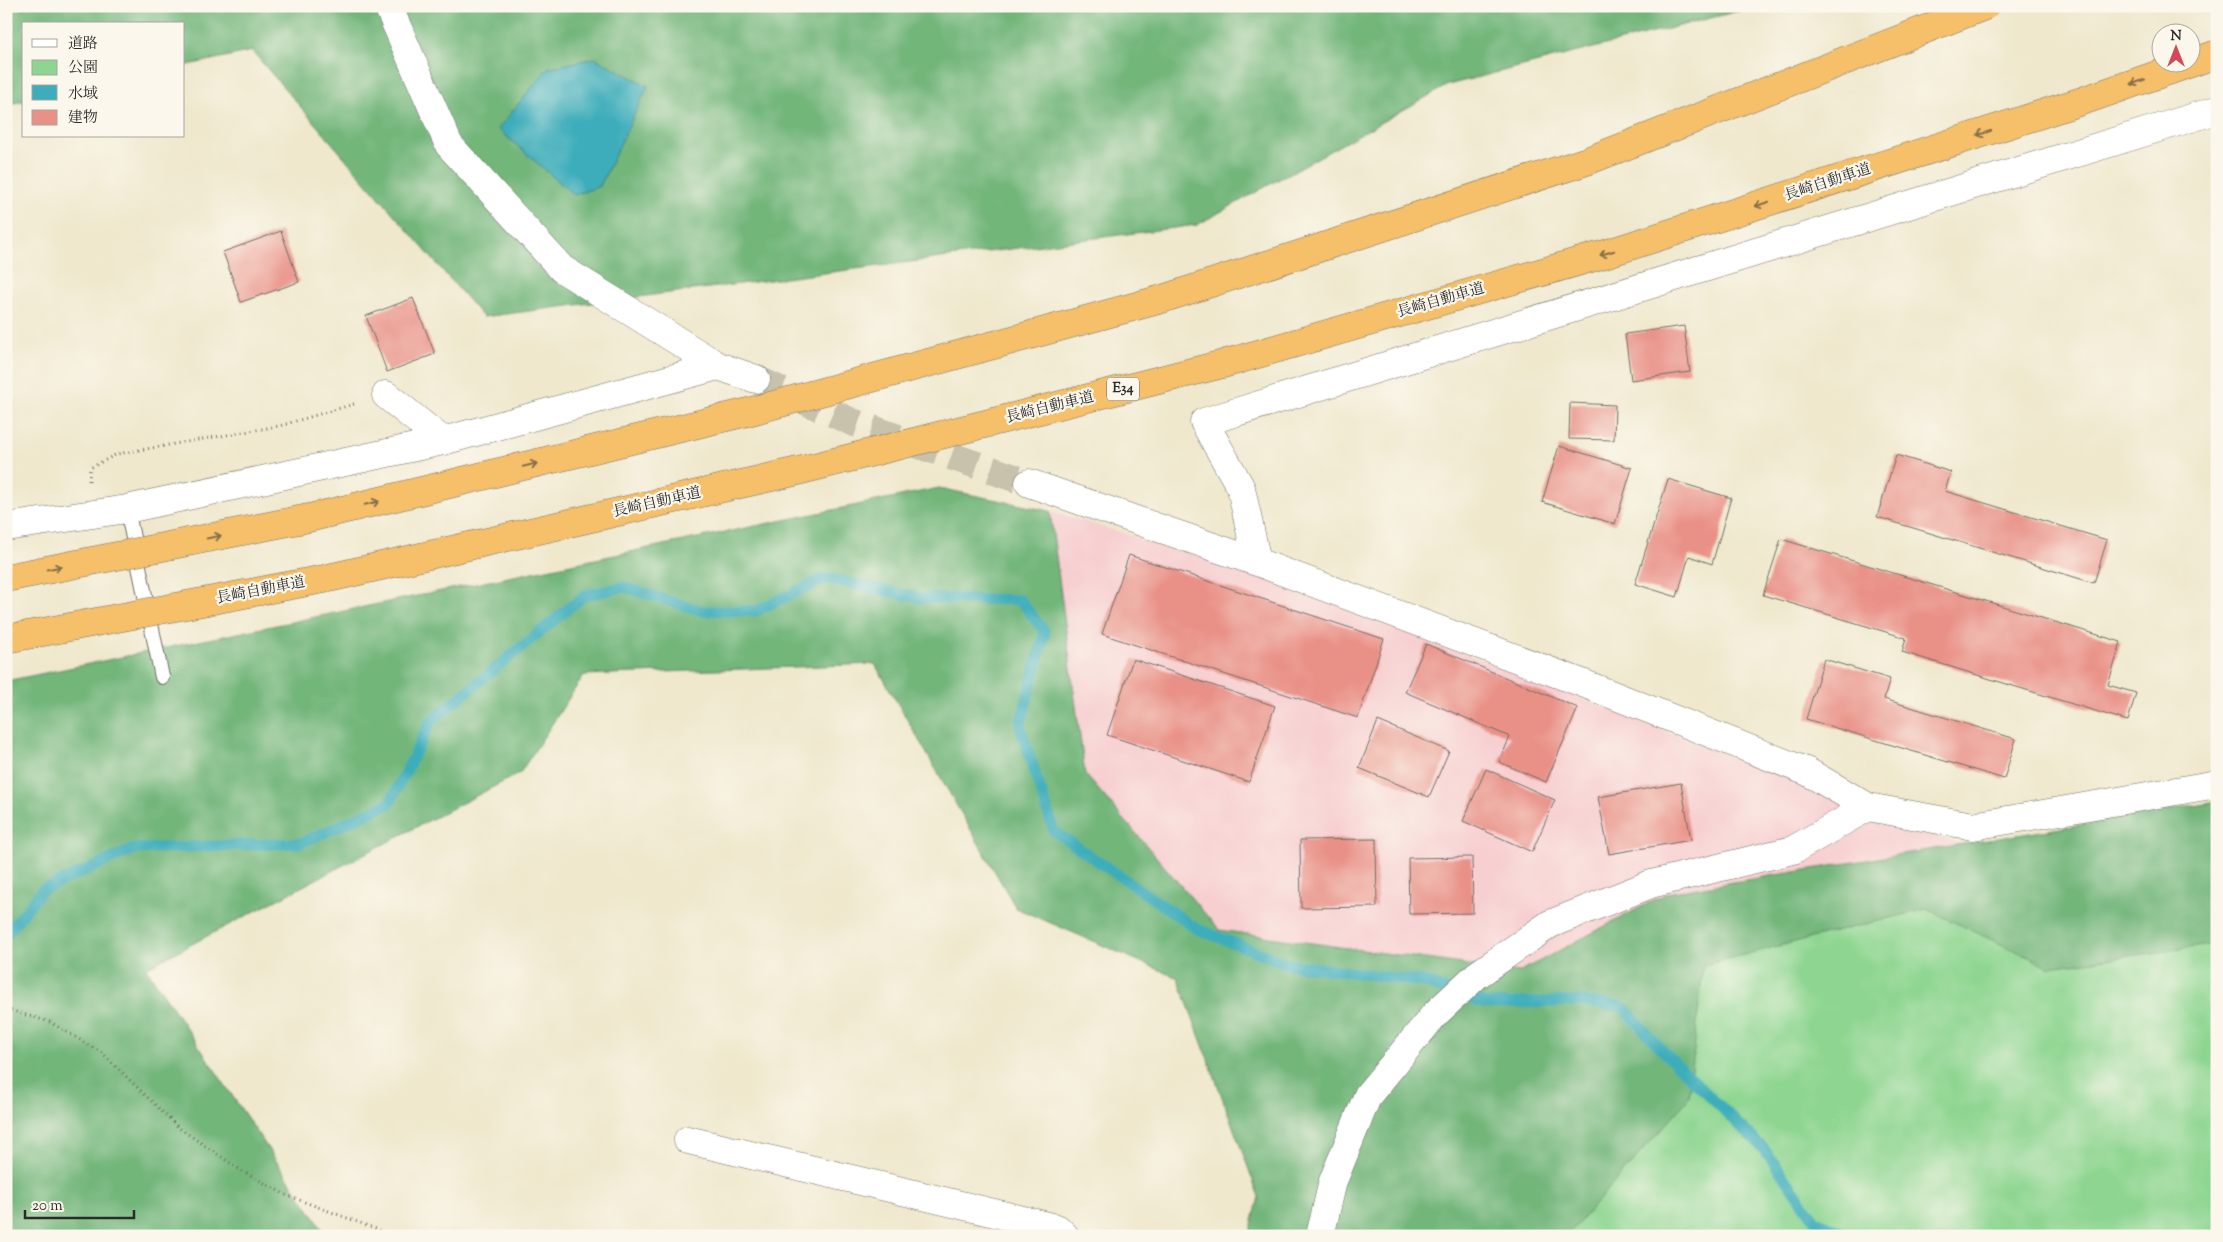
<svg xmlns="http://www.w3.org/2000/svg" width="2223" height="1242" viewBox="0 0 2223 1242" font-family="'Sorts Mill Goudy','Noto Serif JP',serif">
	<rect width="100%" height="100%" fill="#fbf7ec"/>
	<filter id="ink" filterUnits="userSpaceOnUse"><feTurbulence type="fractalNoise" baseFrequency=".02" numOctaves="2"/><feDisplacementMap in="SourceGraphic" scale="10" xChannelSelector="R" yChannelSelector="G"/><feConvolveMatrix kernelMatrix="1 2 1 2 8 2 1 2 1" color-interpolation-filters="sRGB"/></filter>
	<filter id="wash" filterUnits="userSpaceOnUse"><feTurbulence type="fractalNoise" baseFrequency=".0096" numOctaves="4" result="noise"/><feDisplacementMap in="SourceGraphic" scale="20" xChannelSelector="R" yChannelSelector="G"/><feGaussianBlur stdDeviation="1.12" result="paint"/><feColorMatrix in="noise" values="0 0 0 0 0 0 0 0 0 0 0 0 0 0 0 0 0 1.4 0 .05"/><feComposite in="paint" operator="in"/></filter>
	<g filter="url(#wash)">
		<rect width="100%" height="100%" fill="#efe8cd"/>
		<path fill="#f7cfd1" d="M1050 511 1253 572 1962 845 1668 893 1519 972 1219 930 1085 774Z"/>
		<path fill="#8dd590" stroke="#5c805e" d="M2217 838V1236H1473L1646 940Z"/>
		<path fill="#72b67a" stroke="#4e7052" d="M28 6H1758L1448 85 1197 225 483 317 252 51 184 66V24H24V101L9 104 6 87V15Z
			M939 488 1050 511 1085 774 1219 930 1519 972 1667 893 2217 802V944L2050 967 1926 909 1703 965 1689 1098 1567 1236H1249L1259 1197 1178 978 1016 908 875 664 584 675 520 773 146 968 327 1236H6V681Z"/>
		<path fill="#3eadbb" stroke="#346c73" d="M595 58 648 86 600 186 574 195 498 129 548 68Z"/>
		<g fill="none" stroke-linecap="round" stroke-linejoin="round">
			<path stroke="#3eadbb" stroke-width="11" d="M6 935 42 890 134 849 301 843 390 803 431 721 585 595 624 587 702 611H756L825 578 920 598 1020 600 1045 632 1020 726 1054 831 1197 929 1288 964 1424 982 1485 1004 1578 1001 1623 1007 1666 1054 1764 1149 1816 1221 1851 1236"/>
		</g>
		<g id="blocks">
			<path fill="#e99187" d="M281 231 299 282 241 302 223 252Z
				M413 298 435 354 387 372 366 316Z
				M1684 326 1690 372 1631 380 1625 334Z
				M1570 403 1615 405 1614 440 1569 439Z
				M1559 446 1632 468 1615 524 1542 502Z
				M1896 455 1951 472 1945 491 2107 540 2094 583 1877 517Z
				M1668 479 1731 498 1712 564 1689 556 1677 597 1635 584Z
				M1781 539 2121 642 2108 685 2136 693 2128 721 1902 652 1906 638 1763 595Z
				M1129 555 1384 639 1358 718 1102 634Z
				M1426 644 1578 708 1546 782 1499 762 1510 737 1405 692Z
				M1133 659 1275 706 1249 782 1107 735Z
				M1824 659 1890 679 1884 699 2016 739 2004 779 1806 719Z
				M1378 721 1449 751 1429 797 1359 768Z
				M1486 769 1555 800 1532 852 1463 821Z
				M1681 783 1691 840 1609 854 1598 797Z
				M1376 839 1377 907 1301 908 1300 840Z
				M1472 857 1473 913 1409 914 1408 858Z"/>
		</g>
	</g>
	<g filter="url(#ink)">
		<use href="#blocks" fill-opacity="0" stroke="#706d64" stroke-width="1"/>
		<g fill="none" stroke-linecap="round" stroke-linejoin="round">
			<path stroke="#c8c2ad" stroke-width="28" stroke-dasharray="28 14" stroke-linecap="butt" d="M756 379 852 422 1029 483"/>
			<g stroke="#706d64" stroke-width="16">
				<path id="service" d="M127 509 162 677"/>
			</g>
			<g stroke="#706d64" stroke-width="29">
				<path id="minor" d="M388 6 449 145 562 269 718 366 756 379
					M386 395 443 441
					M1029 483 1257 562 1585 684 1808 772 1868 807 1973 826 2217 784
					M6 527 127 509 443 441 718 366
					M1257 562 1241 488 1204 422 2217 110
					M688 1140 1057 1228 1065 1236
					M1320 1236 1333 1181 1368 1095 1435 1014 1477 975 1550 924 1651 884 1793 850 1868 807"/>
			</g>
			<path stroke="#706d64" stroke-width="3" stroke-dasharray="1 4" stroke-linecap="butt" d="M89 481 90 468 117 454 279 426 354 404
				M6 1009 50 1022 102 1053 179 1128 242 1171 286 1195 395 1236"/>
			<use href="#service" stroke="#fff" stroke-width="14"/>
			<use href="#minor" stroke="#fff" stroke-width="28"/>
			<g stroke="#706d64" stroke-width="29" stroke-linecap="butt">
				<path id="motorway-bridge" d="M6 578 309 518 748 412 1162 299 1587 161 1985 6
					M6 639 324 579 798 471 1223 364 1605 254 2085 100 2217 54"/>
			</g>
			<use href="#motorway-bridge" stroke="#f6c06b" stroke-width="28"/>
		</g>
		<defs><path id="oneway-shaft" d="M-6 0H5M1.5-3L5.5 0L1.5 3" fill="none" stroke-width="1.6" stroke-linecap="round" stroke-linejoin="round" transform="scale(1.25)"/></defs>
		<g stroke="#866e48">
			<use href="#oneway-shaft" transform="translate(2138 82) rotate(161)"/>
			<use href="#oneway-shaft" transform="translate(1984 133) rotate(162)"/>
			<use href="#oneway-shaft" transform="translate(1762 204) rotate(162)"/>
			<use href="#oneway-shaft" transform="translate(1607 253) rotate(163)"/>
			<use href="#oneway-shaft" transform="translate(530 465) rotate(-14)"/>
			<use href="#oneway-shaft" transform="translate(372 503) rotate(-14)"/>
			<use href="#oneway-shaft" transform="translate(214 537) rotate(-11)"/>
			<use href="#oneway-shaft" transform="translate(54 568) rotate(-11)"/>
		</g>
	</g>
	<g text-anchor="middle" dominant-baseline="central" stroke-width="4.5" stroke-linejoin="round" paint-order="stroke">
		<rect fill="#fbf7ec" stroke="#696865" stroke-width="1" x="1107" y="377.5" width="32" height="23" rx="4"/>
		<g font-size="14" font-weight="bold" fill="#2b2b2b">
			<text x="1123" y="389">E34</text>
		</g>
		<g font-size="15" fill="#2b2b2b" stroke="#fbf7ec">
			<text transform="translate(1828 183) rotate(-18)">長崎自動車道</text>
			<text transform="translate(1441 301) rotate(-16)">長崎自動車道</text>
			<text transform="translate(1050 408) rotate(-14)">長崎自動車道</text>
			<text transform="translate(657 503) rotate(-13)">長崎自動車道</text>
			<text transform="translate(261 591) rotate(-11)">長崎自動車道</text>
		</g>
	</g>
	<rect width="2223" height="1242" fill="none" stroke="#fbf7ec" stroke-width="25"/>
	<rect x="22" y="22" width="162" height="115" fill="#fbf7ec" stroke="#a8a59f"/>
	<rect x="32" y="39" width="25" height="8" fill="#ffffff" stroke="#a8a59f"/>
	<text x="68" y="48" font-size="15" fill="#2b2b2b">道路</text>
	<rect x="32" y="60" width="25" height="15" fill="#8dd590" stroke="#a8a59f"/>
	<text x="68" y="72" font-size="15" fill="#2b2b2b">公園</text>
	<rect x="32" y="85" width="25" height="15" fill="#3eadbb" stroke="#a8a59f"/>
	<text x="68" y="98" font-size="15" fill="#2b2b2b">水域</text>
	<rect x="32" y="110" width="25" height="15" fill="#e99187" stroke="#a8a59f"/>
	<text x="68" y="122" font-size="15" fill="#2b2b2b">建物</text>
	<g transform="translate(2176 48)"><circle r="24" fill="#fbf7ec" stroke="#a8a59f"/>
	<path d="M0-4L9 19L0 12L-9 19Z" fill="#d1495b"/>
	<text y="-8" font-size="14" font-weight="bold" text-anchor="middle" fill="#2b2b2b">N</text>
	</g>
	<path d="M25 1210v8h109v-8" fill="none" stroke="#2b2b2b" stroke-width="2.5"/>
	<text x="32" y="1210" font-size="15" fill="#2b2b2b" stroke="#fbf7ec" stroke-width="4" paint-order="stroke">20 m</text>
</svg>
